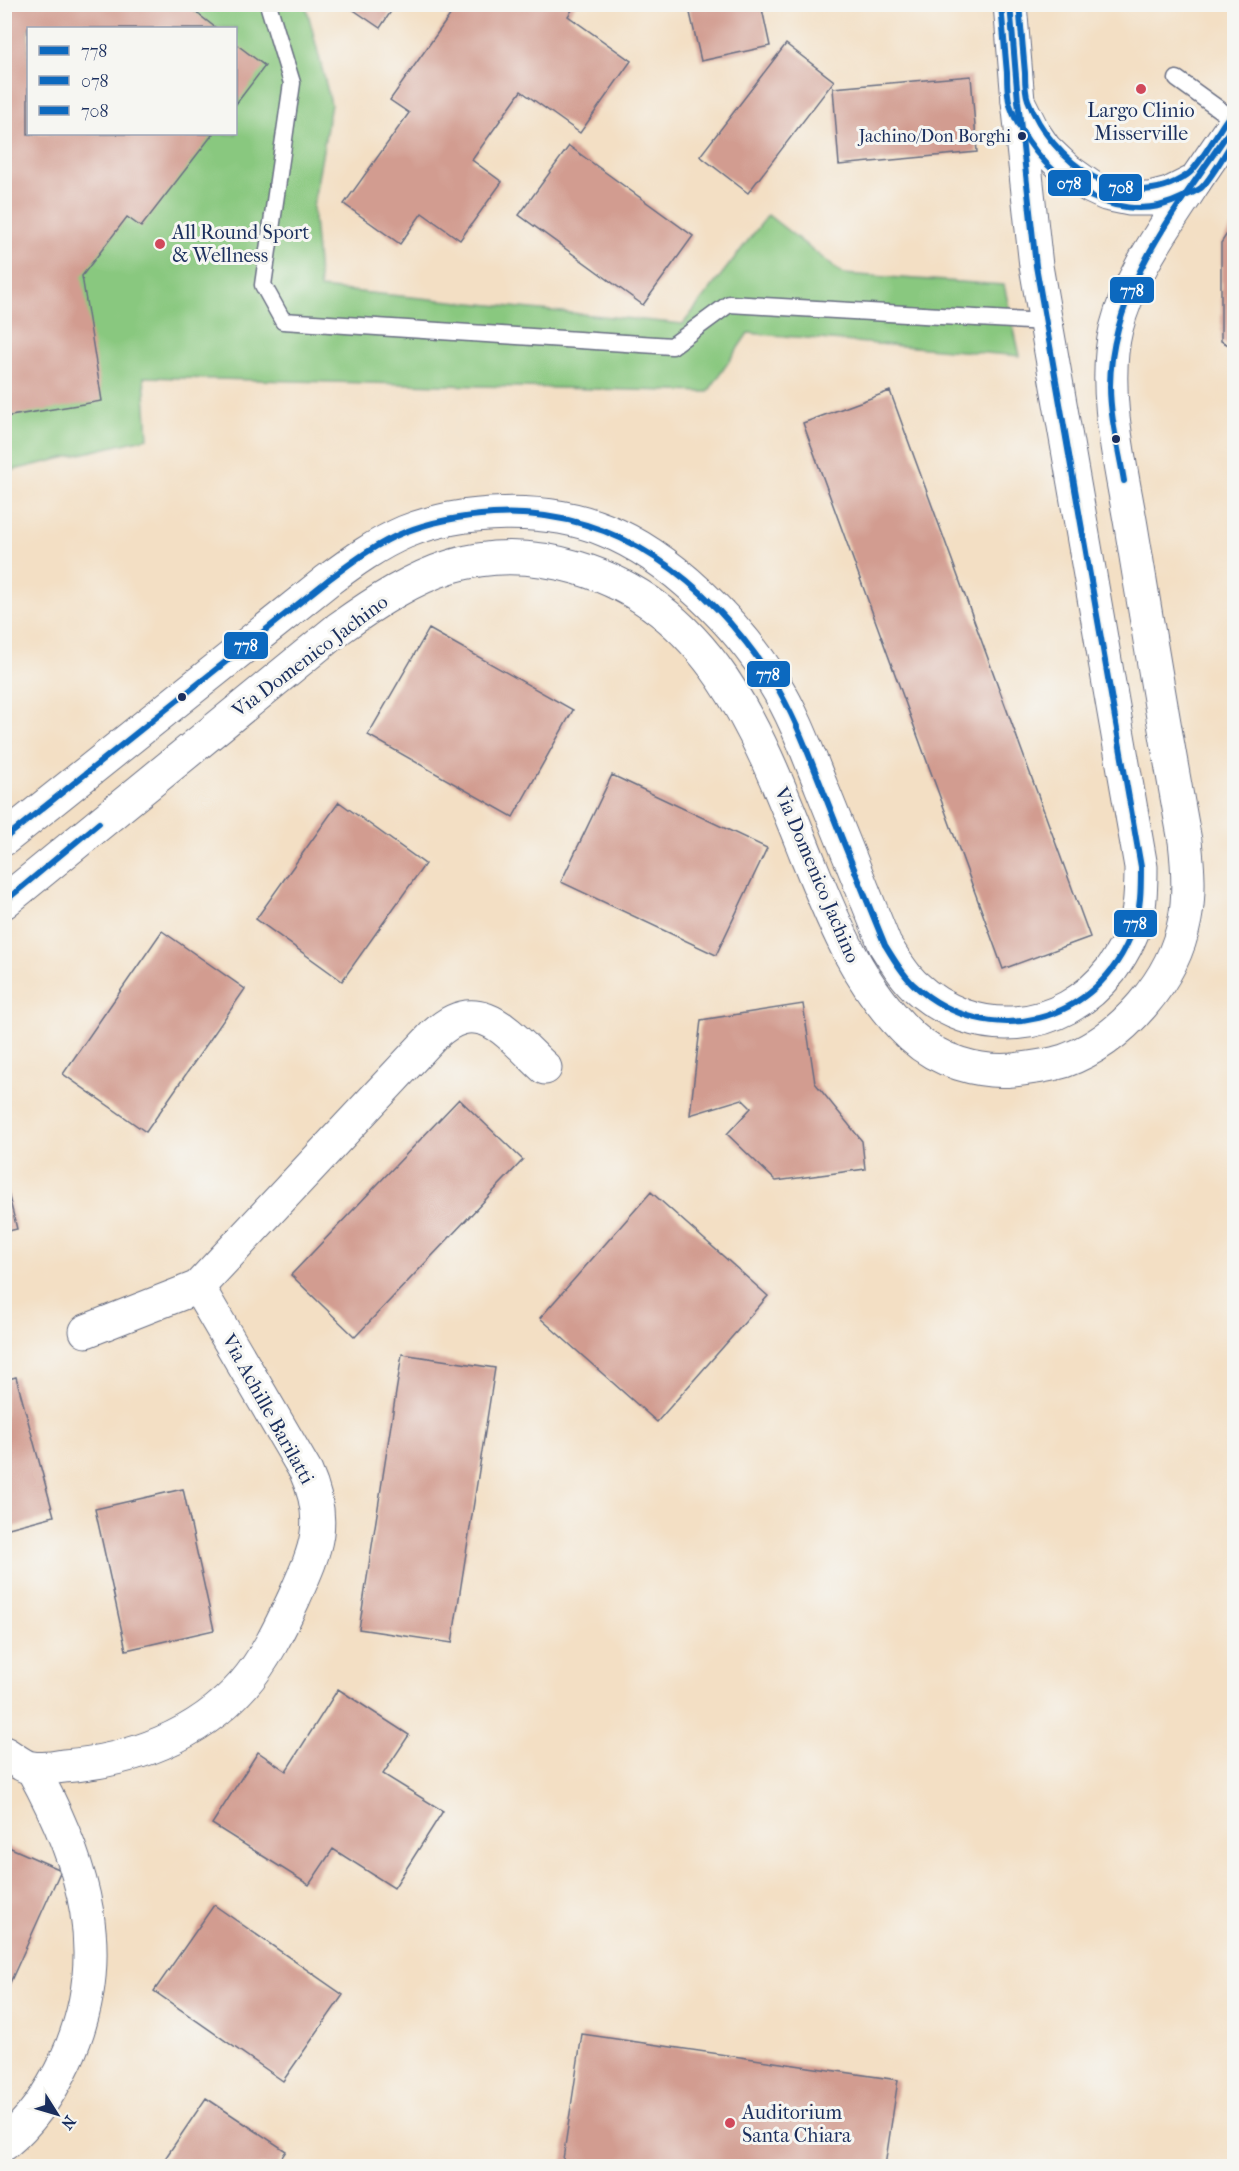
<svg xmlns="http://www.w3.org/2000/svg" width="1239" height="2171" viewBox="0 0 1239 2171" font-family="'IM FELL French Canon',serif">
	<rect width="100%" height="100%" fill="#f6f6f2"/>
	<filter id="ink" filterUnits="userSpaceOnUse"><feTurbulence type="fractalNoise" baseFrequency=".0167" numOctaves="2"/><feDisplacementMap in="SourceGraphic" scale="12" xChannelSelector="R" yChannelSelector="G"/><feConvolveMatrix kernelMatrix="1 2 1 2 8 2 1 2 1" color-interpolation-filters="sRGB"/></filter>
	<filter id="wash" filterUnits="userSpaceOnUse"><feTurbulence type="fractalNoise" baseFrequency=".008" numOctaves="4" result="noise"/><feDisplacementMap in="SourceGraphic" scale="24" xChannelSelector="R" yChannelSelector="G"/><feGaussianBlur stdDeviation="1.35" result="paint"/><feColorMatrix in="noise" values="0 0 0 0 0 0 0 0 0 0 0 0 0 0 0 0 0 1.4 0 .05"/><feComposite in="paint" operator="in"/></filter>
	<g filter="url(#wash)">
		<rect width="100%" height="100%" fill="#f3dfc4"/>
		<path fill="#89c87f" stroke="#527c6e" stroke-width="1.5" fill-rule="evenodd" d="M4 5H306L331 104 313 207 320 288 683 324 768 215 843 274 1004 285 1020 356 748 333 708 392 144 377 148 438 5 472ZM28 28H236V134H28Z"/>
		<g id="blocks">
			<path fill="#d29c90" d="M4 4H185L216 28H28V134H213L141 227 127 217 82 276 102 401 4 417Z
				M345 4H396L380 28Z
				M458 4H576L568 16 631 61 580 133 521 91 472 160 502 182 460 240 422 213 400 244 344 204 409 113 390 100Z
				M688 4H761L770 46 701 61Z
				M236 44 265 66 236 104Z
				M786 44 834 81 748 193 700 156Z
				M971 76 977 152 839 165 833 88Z
				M569 146 693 236 643 305 519 215Z
				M1234 223V348L1221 341V243Z
				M890 391 1090 937 1003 969 803 423Z
				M429 629 573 710 513 817 368 735Z
				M4 702H6L10 753H4Z
				M612 775 767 848 716 955 561 882Z
				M339 802 425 864 342 981 256 919Z
				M162 931 245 989 146 1132 63 1074Z
				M803 1004 815 1083 862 1141 865 1169 776 1181 727 1134 751 1108 742 1099 690 1115 701 1020Z
				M459 1099 523 1160 355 1337 291 1275Z
				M4 1177 17 1229 4 1232Z
				M651 1192 768 1296 657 1422 540 1318Z
				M402 1354 495 1368 452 1643 359 1629Z
				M16 1377 54 1516 5 1529V1380Z
				M183 1489 214 1630 126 1650 95 1509Z
				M338 1689 409 1735 383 1774 443 1811 394 1888 333 1849 309 1885 212 1824 258 1752 286 1771Z
				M4 1845 61 1870 4 1996Z
				M214 1905 343 1995 283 2081 154 1991Z
				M582 2034 898 2080 885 2166H562Z
				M206 2098 286 2151 276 2166H160Z"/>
		</g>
	</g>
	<g filter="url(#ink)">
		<use href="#blocks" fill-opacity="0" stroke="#676d82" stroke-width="1.5"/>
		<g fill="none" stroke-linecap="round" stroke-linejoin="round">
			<g stroke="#676d82" stroke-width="19">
				<path id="service" d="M268 4 292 83 263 285 283 321 672 346 729 304 1046 322
					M1177 79 1234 120"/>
			</g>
			<g stroke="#676d82" stroke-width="35">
				<path id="minor" d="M4 839 328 580C352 562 377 544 405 532 462 509 547 506 605 530 669 555 738 624 774 683 794 715 807 751 821 786 842 839 864 892 885 945 894 959 903 975 915 986 974 1041 1062 1034 1111 970 1123 953 1134 934 1138 913 1141 898 1141 882 1141 867L1036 266 1018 101
					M4 902 338 629C416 573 479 539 578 568 712 608 759 735 806 854 833 921 858 986 912 1037 938 1061 978 1073 1013 1070 1030 1068 1048 1066 1064 1061 1122 1040 1174 980 1185 919 1190 893 1188 867 1185 841 1166 739 1149 635 1132 532 1122 470 1101 390 1116 329 1130 274 1165 228 1195 181
					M86 1331 198 1287
					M4 1753C12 1757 23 1767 32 1768 42 1770 55 1767 64 1766 131 1761 198 1736 243 1685 265 1660 280 1628 294 1598 315 1551 329 1523 306 1472L198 1287 434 1035C480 991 510 1036 545 1068
					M4 2144C32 2121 51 2092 66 2060 114 1957 84 1862 32 1768"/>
			</g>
			<g stroke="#676d82" stroke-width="35">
				<path id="tertiary" d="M1010 4 1018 101 1034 133 1045 149 1067 170 1091 187 1106 194 1130 199H1150L1169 194 1195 181 1234 124"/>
			</g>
			<use href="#service" stroke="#fff" stroke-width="16"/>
			<use href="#minor" stroke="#fff" stroke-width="33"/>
			<use href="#tertiary" stroke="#fff" stroke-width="33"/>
			<g stroke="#f6f6f2" stroke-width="10">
				<path id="bus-1" d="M1124 481C1119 450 1110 418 1110 386 1111 285 1181 204 1234 124
					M4 839 328 580C352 562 377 543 405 532 433 521 463 516 493 514 617 507 710 582 774 682 796 718 810 759 826 798 845 847 865 896 885 945 894 959 902 974 914 985 989 1052 1099 1024 1133 930 1141 910 1141 888 1141 867L1036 266 1018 101 1010 4
					M4 902 99 823"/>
			</g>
			<g stroke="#f6f6f2" stroke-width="10">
				<path id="bus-2" d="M1001 5C1003 27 1005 50 1007 73 1007 83 1007 95 1010 105 1032 170 1111 233 1181 198 1187 195 1195 192 1201 188 1211 179 1226 152 1234 139"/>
			</g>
			<g stroke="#f6f6f2" stroke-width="10">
				<path id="bus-3" d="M1019 4C1021 27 1023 50 1025 73 1025 82 1025 92 1028 100 1051 161 1124 218 1187 175 1198 168 1218 131 1227 119"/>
			</g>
			<use href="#bus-1" stroke="#0c69bf" stroke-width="6"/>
			<use href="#bus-2" stroke="#0c69bf" stroke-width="6"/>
			<use href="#bus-3" stroke="#0c69bf" stroke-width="6"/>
		</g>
	</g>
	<g fill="#d1495b" stroke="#f6f6f2" stroke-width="2">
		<circle cx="1141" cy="89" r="6"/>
		<circle cx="160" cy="244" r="6"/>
		<circle cx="730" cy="2123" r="6"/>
	</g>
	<g fill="#1b2f5e" stroke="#f6f6f2" stroke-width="2">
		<circle cx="1022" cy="136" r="5"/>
		<circle cx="1116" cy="439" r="5"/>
		<circle cx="182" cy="697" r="5"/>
	</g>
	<g text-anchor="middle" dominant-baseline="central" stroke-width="6" stroke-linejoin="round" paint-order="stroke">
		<g font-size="18" fill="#1b2f5e" stroke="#f6f6f2" text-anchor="end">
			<text x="1011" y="136">Jachino/Don Borghi</text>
		</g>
		<g font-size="20" fill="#1b2f5e" stroke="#f6f6f2" text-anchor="start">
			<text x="1141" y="110" text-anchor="middle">Largo Clinio<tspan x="1141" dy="23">Misserville</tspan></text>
			<text x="172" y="232">All Round Sport<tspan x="172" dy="23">&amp; Wellness</tspan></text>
			<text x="742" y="2112">Auditorium<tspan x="742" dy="23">Santa Chiara</tspan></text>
		</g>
		<g font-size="20" fill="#1b2f5e" stroke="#f6f6f2">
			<text transform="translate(310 656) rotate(-37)">Via Domenico Jachino</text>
			<text transform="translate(817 875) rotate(67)">Via Domenico Jachino</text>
			<text transform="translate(268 1409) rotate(61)">Via Achille Barilatti</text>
		</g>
	</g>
	<g stroke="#f6f6f2" stroke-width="2">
		<rect x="1047" y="169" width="45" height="28" rx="6" fill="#0c69bf"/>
		<rect x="1098" y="173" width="45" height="29" rx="6" fill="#0c69bf"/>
		<rect x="1109" y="276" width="46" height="28" rx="6" fill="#0c69bf"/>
		<rect x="223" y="631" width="46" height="29" rx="6" fill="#0c69bf"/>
		<rect x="746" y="660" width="45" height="28" rx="6" fill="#0c69bf"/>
		<rect x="1113" y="909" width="45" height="29" rx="6" fill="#0c69bf"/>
	</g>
	<g font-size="16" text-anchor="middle" font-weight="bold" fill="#fff">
		<text x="1069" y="189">078</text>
		<text x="1121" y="193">708</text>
		<text x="1132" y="296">778</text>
		<text x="246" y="651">778</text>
		<text x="768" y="680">778</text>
		<text x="1135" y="929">778</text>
	</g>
	<rect width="1239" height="2171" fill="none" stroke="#f6f6f2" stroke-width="24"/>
	<rect x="27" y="27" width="210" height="108" fill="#f6f6f2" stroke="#9ea6b7" stroke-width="1.5"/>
	<rect x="39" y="46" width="30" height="9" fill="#0c69bf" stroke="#9ea6b7" stroke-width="1.5"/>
	<text x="81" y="57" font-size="18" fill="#1b2f5e">778</text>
	<rect x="39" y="76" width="30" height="9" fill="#0c69bf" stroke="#9ea6b7" stroke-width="1.5"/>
	<text x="81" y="87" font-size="18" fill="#1b2f5e">078</text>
	<rect x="39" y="106" width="30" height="9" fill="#0c69bf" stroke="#9ea6b7" stroke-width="1.5"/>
	<text x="81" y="117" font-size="18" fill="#1b2f5e">708</text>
	<g transform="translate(57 2114) rotate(127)" stroke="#f6f6f2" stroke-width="4.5" paint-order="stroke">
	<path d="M0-4.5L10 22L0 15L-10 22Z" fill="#1b2f5e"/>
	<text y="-9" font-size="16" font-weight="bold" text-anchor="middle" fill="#1b2f5e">N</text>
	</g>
</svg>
